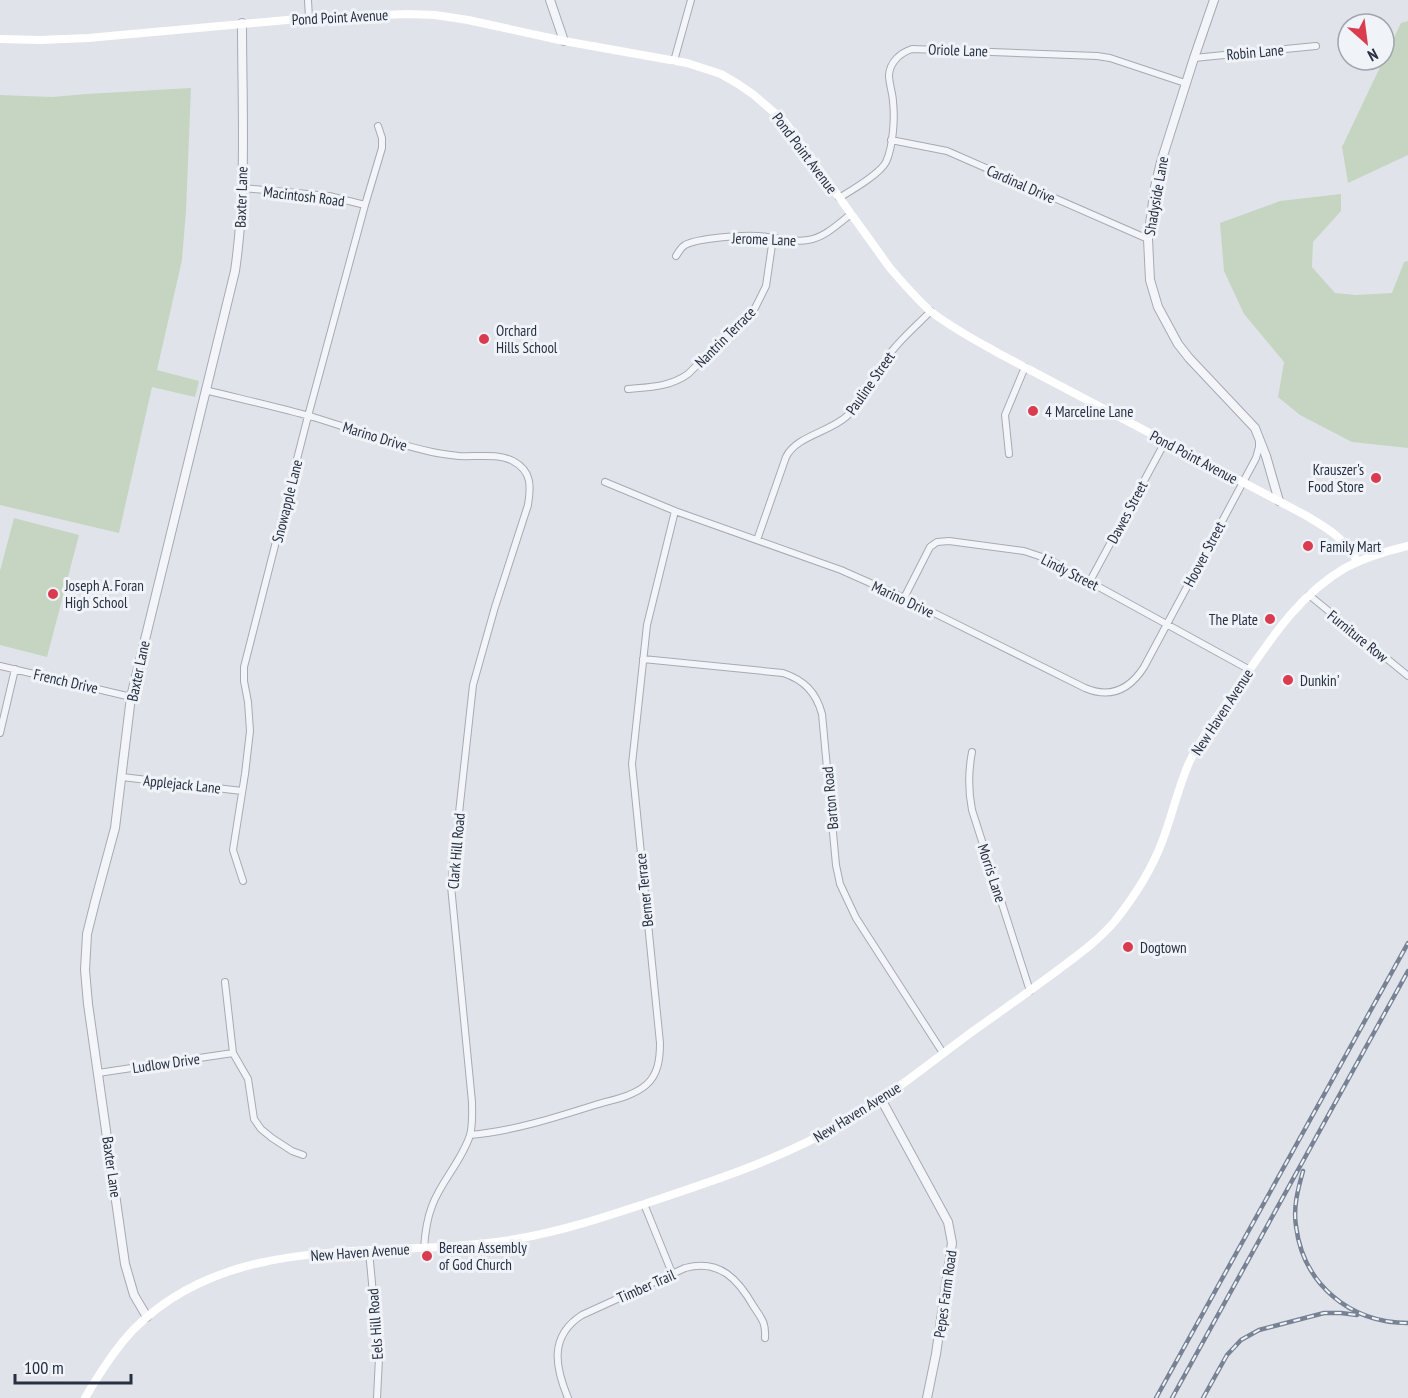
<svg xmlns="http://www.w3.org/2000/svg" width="1408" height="1398" viewBox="0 0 1408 1398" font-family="'PT Sans Narrow',sans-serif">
	<rect width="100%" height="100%" fill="#e0e4ea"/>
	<path fill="#c5d5c1" d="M1408 21V155L1348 183 1342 147 1401 23Z
		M191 88 186 211 182 260 157 370 199 381 195 397 152 387 119 533 0 505V95L52 97 86 94Z
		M1341 194V211L1313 242 1312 267 1335 293 1356 295 1392 293 1404 262 1408 261V448L1352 442 1300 415 1278 397 1284 362 1244 314 1224 271 1220 223 1280 201Z
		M14 518 79 535 47 657 0 645V571Z"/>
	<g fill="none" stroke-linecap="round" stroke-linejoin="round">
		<g stroke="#a5aab5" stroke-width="8">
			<path id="minor" d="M308 0 309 18
				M1194 58 1316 46
				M674 61 691 0
				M891 140 947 151 1148 239
				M243 188 329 196 365 205
				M839 198C852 190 880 174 886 162 893 147 895 118 893 102 893 94 889 84 889 75 890 62 900 53 912 49L1097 56 1110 58 1185 83
				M676 256C679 252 680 248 685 245 698 238 741 235 758 236 774 237 792 243 808 240 824 238 838 224 851 214
				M628 389C649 387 670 387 688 374L755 308 766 286 773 238
				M205 390C241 399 277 407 313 417 352 429 391 443 432 452 441 454 450 455 459 456 476 457 498 453 513 461 532 471 531 487 528 505L495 607 473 685 451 886 472 1102C472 1113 473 1124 470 1135 462 1161 441 1181 432 1206 427 1219 425 1233 424 1248
				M1009 454 1005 415 1025 367
				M605 482 675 511 841 570 904 598 1085 688C1111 699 1130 689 1144 667L1256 458 1259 447V440
				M757 540 786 457C796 436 830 432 847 416 866 399 876 372 892 351 903 337 918 324 931 311
				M1090 581 1165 442
				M1309 595 1408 676
				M904 598 930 547 937 542 949 541 1024 551 1048 559 1250 670
				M643 659 783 673C804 680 816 692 822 714L836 865 840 884 856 918 943 1053
				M0 666 131 697
				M0 733 15 669
				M972 752C968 773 968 790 972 810L1030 991
				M122 777 242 791
				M243 881 233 850 245 774 250 731 248 702 244 681V667L308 416 365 205 382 148V138L378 126
				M225 982 233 1053 248 1079 254 1119 261 1129 272 1138 292 1151 303 1155
				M98 1073 233 1053
				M470 1135C513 1131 554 1118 595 1105 611 1100 632 1097 646 1085 658 1075 660 1059 660 1043L632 764 647 625 675 511
				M644 1204 672 1273
				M369 1251 379 1358 377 1398
				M568 1398C555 1367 549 1336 582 1315L685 1268C720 1259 738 1279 754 1307 762 1319 766 1323 765 1338"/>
		</g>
		<g stroke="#a5aab5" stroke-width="10">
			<path id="tertiary" d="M550 0 564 41
				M1214 0 1194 58 1161 162 1155 187 1148 239 1150 280 1158 307 1178 344 1189 358 1255 428 1266 456 1279 501
				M881 1099 942 1211 948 1222 952 1243 936 1354 927 1398
				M147 1317 134 1295 125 1264 88 1004 85 970 87 934 95 902 115 828 131 697 235 271C247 189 242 106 242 23"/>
		</g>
		<use href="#minor" stroke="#f3f5f8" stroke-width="6"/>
		<use href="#tertiary" stroke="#f3f5f8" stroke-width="8"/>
		<path stroke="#fff" stroke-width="8" d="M0 39 40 40 88 38 309 18 407 14 435 15 468 20 564 41 687 63 721 74 738 84 754 95 785 122 890 268C902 282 915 297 929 310 950 327 975 340 998 353L1305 515C1330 530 1343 537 1358 562
			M85 1398C99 1374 114 1350 133 1330 234 1227 388 1261 516 1239 563 1231 608 1216 653 1201 719 1179 786 1157 846 1121 892 1095 933 1060 976 1029 1003 1010 1031 990 1058 970 1078 955 1099 940 1115 921 1134 897 1151 871 1162 842 1172 816 1178 788 1189 763 1202 735 1222 711 1239 685 1269 642 1297 596 1345 568 1364 558 1387 551 1408 546"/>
		<g stroke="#788295" stroke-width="4.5">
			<path id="rail" d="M1303 1171C1298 1189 1293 1207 1296 1226 1303 1284 1350 1323 1408 1323
				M1156 1398 1408 943
				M1172 1398 1408 971
				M1203 1398 1227 1355 1241 1340 1259 1330 1324 1313H1341L1357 1315"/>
		</g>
		<use href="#rail" stroke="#f0f3f7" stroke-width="2" stroke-dasharray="7" stroke-linecap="butt"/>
	</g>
	<g fill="#d83c4e" stroke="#f0f3f7" stroke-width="2">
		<circle cx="484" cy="339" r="6"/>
		<circle cx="1033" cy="411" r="6"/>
		<circle cx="1376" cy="478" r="6"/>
		<circle cx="1308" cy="546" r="6"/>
		<circle cx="53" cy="594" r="6"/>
		<circle cx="1270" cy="619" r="6"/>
		<circle cx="1288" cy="680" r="6"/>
		<circle cx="1128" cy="947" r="6"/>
		<circle cx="427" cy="1256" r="6"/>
	</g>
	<g text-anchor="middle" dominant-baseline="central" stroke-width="6" stroke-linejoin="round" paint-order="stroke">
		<g font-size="15" fill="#273043" stroke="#f0f3f7">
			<text transform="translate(340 17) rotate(-3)">Pond Point Avenue</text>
			<text transform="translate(958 50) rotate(2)">Oriole Lane</text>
			<text transform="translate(1255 52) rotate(-5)">Robin Lane</text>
			<text transform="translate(805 153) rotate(53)">Pond Point Avenue</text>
			<text transform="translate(1021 184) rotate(24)">Cardinal Drive</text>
			<text transform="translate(304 196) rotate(7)">Macintosh Road</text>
			<text transform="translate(1156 196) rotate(-80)">Shadyside Lane</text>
			<text transform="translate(241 197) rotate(-88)">Baxter Lane</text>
			<text transform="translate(764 239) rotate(2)">Jerome Lane</text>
			<text transform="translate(725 337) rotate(-45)">Nantrin Terrace</text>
			<text transform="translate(870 383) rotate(-55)">Pauline Street</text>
			<text transform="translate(375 436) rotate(17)">Marino Drive</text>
			<text transform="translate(1194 457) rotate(28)">Pond Point Avenue</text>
			<text transform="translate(287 501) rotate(-76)">Snowapple Lane</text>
			<text transform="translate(1127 512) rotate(-62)">Dawes Street</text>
			<text transform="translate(1204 554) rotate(-62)">Hoover Street</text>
			<text transform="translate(1070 572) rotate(27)">Lindy Street</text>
			<text transform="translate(903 599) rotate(25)">Marino Drive</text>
			<text transform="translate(1358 636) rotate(39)">Furniture Row</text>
			<text transform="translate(138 671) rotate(-78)">Baxter Lane</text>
			<text transform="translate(66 681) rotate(13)">French Drive</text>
			<text transform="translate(1222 712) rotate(-57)">New Haven Avenue</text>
			<text transform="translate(182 784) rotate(6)">Applejack Lane</text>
			<text transform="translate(830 798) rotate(-95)">Barton Road</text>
			<text transform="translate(456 851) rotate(-85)">Clark Hill Road</text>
			<text transform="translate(992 873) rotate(72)">Morris Lane</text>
			<text transform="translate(644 890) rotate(-96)">Berner Terrace</text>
			<text transform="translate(166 1063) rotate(-8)">Ludlow Drive</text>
			<text transform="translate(857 1112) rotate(-32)">New Haven Avenue</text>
			<text transform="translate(112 1167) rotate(82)">Baxter Lane</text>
			<text transform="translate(360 1252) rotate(-4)">New Haven Avenue</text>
			<text transform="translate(646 1286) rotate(-24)">Timber Trail</text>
			<text transform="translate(945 1294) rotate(-82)">Pepes Farm Road</text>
			<text transform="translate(375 1324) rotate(-94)">Eels Hill Road</text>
		</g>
		<g font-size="15" fill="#273043" stroke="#f0f3f7" text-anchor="start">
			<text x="496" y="330">Orchard<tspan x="496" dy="17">Hills School</tspan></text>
			<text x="1045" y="411">4 Marceline Lane</text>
			<text x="1364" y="469" text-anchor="end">Krauszer's<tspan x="1364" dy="17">Food Store</tspan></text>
			<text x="1320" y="546">Family Mart</text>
			<text x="65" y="585">Joseph A. Foran<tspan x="65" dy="17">High School</tspan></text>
			<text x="1258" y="619" text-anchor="end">The Plate</text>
			<text x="1300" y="680">Dunkin'</text>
			<text x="1140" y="947">Dogtown</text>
			<text x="439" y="1247">Berean Assembly<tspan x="439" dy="17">of God Church</tspan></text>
		</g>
	</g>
	<g transform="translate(1366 42) rotate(152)"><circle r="28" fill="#f0f3f7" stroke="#a0a5af" stroke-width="1.5"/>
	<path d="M0-4.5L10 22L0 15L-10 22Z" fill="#d83c4e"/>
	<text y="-9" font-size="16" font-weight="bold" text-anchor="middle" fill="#273043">N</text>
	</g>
	<path d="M15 1374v9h116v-9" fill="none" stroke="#273043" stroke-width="3"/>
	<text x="24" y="1374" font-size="18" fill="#273043" stroke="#f0f3f7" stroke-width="4.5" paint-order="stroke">100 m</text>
</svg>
